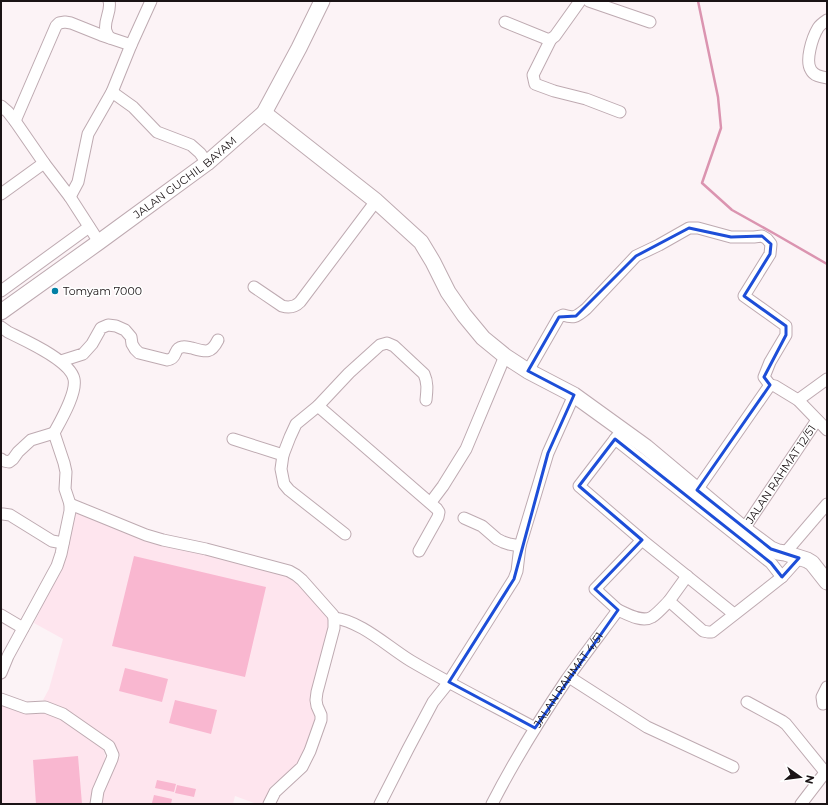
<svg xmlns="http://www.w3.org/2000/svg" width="828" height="805" viewBox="0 0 828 805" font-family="Montserrat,sans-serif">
	<rect width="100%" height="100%" fill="#fcf3f6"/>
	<path fill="#fee5ee" d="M75 511 184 547 293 577 331 620 317 719 300 763 270 787 264 804H257L235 796 233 804H101L102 792 112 769 120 757 112 741 105 736 59 706 43 700 49 689 63 639 34 623 62 566Z
		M1 701 17 708 37 714 48 712 57 716 103 747 106 760 92 794 91 804H1Z"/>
	<path fill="#f9b7d0" d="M134 556 266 587 245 677 112 646Z
		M125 668 168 679 162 702 119 691Z
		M175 700 217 710 211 734 169 723Z
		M78 756 82 804H36L33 760Z
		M157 780 176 784 174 792 155 788Z
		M177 785 196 789 194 797 175 793Z
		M154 795 172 799 171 804H157L152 803Z"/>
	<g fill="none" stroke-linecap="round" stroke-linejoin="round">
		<path stroke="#db94b0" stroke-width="2.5" d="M698 1 718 97 721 128 702 183 732 210 775 234 827 264"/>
		<g stroke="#beaab1" stroke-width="13">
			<g id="street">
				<path d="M109 1C112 11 103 21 106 31 107 34 108 36 110 38"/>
				<path d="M589 1 650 22"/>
				<path d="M827 20C824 22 820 25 818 28 812 38 805 61 811 70 814 76 821 77 827 78"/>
				<path d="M505 22 547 39H551L555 36 580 1"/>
				<path d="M551 39 533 75 535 84 554 91 586 99 620 112"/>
				<path d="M112 92 133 107 157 132 191 145 200 153 207 163"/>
				<path d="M1 106 8 112 15 121 44 163 70 197 99 242"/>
				<path d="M15 121 56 26 59 23 65 22 71 23 101 35 131 45"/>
				<path d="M1 194 44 163"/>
				<path d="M70 197 78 182 88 134 112 92 131 45 151 1"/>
				<path d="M254 287 282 306C289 308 295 307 300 302L376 201"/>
				<path d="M1 291 89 227"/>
				<path d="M1 327 8 332C24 340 70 360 74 379 77 393 61 420 54 433L64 463 66 472 65 489 70 504V511L61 554 57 566 8 656 1 673"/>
				<path d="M61 361 83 354 92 344 101 328 108 325 116 326 125 330 131 337 132 344 135 349 139 353 167 360C178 359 173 348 182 347 186 346 189 348 192 348 206 352 211 354 218 340"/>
				<path d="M528 371 559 317 563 315C575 319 577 316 586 309L636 256 659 245 689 228H698L731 237H754L762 236 767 239 771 244 770 254 744 296 786 326V335L770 362 764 377 770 385"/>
				<path d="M770 385 775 386 798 400 827 430"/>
				<path d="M798 400 827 379"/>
				<path d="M318 406 296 424 290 437 283 455 281 469 284 484 289 490 345 534"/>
				<path d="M622 430 579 486 642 540 734 614"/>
				<path d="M233 439 283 455"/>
				<path d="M615 439 771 563 782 577"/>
				<path d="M1 459 4 461 9 462 13 459 18 452 31 440 54 433"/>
				<path d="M697 490 770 385"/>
				<path d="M431 502 443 486 466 449 505 356"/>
				<path d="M70 504 146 535 163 540 206 549 289 571 296 575 302 580 333 615 334 618V628L317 692 316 700 317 706 321 715V720L310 751 302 767 275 792 269 804"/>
				<path d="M1 514H3L10 515 52 541 63 543"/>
				<path d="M464 518 482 526 497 539 503 542 509 544 520 546"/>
				<path id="s1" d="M744 529 817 420"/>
				<path d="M419 551 438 517 439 512 437 509 318 406 349 373 380 345 387 343 394 346 424 374C428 383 427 390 426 400"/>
				<path d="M785 553 827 504"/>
				<path d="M687 576 669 601 703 631 708 632H712L782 577 799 558"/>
				<path d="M618 610 595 589 642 540"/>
				<path d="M1 615 23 628"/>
				<path d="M334 618C361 621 388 647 411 661 452 685 494 706 535 728"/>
				<path d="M569 677 647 727 733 767"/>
				<path d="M1 699 26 708 45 707 63 714 109 746 113 755 112 759 98 791 96 804"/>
				<path d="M747 702 782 721 786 724 825 772"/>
				<path d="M823 704 822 697 827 687"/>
				<path d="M380 804 408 749 433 702 449 682 514 579 517 571 520 546 548 453 574 395"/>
				<path id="s2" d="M492 804C514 761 540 719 567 679 584 655 601 633 618 610 627 614 642 623 652 617 658 613 664 606 669 601"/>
				<path d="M801 804 827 770"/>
			</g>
		</g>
		<g stroke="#beaab1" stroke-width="17">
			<g id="secondary">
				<path d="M264 113 376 201 421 242 433 262 448 292 464 315 483 338 505 356 528 371 574 395 646 447 744 529 771 549 778 552 785 553 807 560 812 563 827 582"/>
				<path id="s3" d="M1 312 99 242 207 163 264 113 299 48 322 1"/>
			</g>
		</g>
		<use href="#street" stroke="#fff" stroke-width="11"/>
		<use href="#secondary" stroke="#fff" stroke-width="15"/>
	</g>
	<path fill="none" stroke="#1d4ed8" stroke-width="3" stroke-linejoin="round" d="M689 228 731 237 762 236 771 244 770 254 744 296 786 326V335L764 377 770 385 697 490 771 549 799 558 782 577 771 563 615 439 579 486 642 540 595 589 618 610 535 728 449 682 514 579 548 453 574 395 528 371 559 317 576 316 636 256Z"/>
	<circle fill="#0280a5" stroke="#fff" stroke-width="1.5" cx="55" cy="291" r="4"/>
	<g text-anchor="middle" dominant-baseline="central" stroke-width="3" stroke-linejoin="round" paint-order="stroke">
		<g font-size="11" fill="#1a1315" stroke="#fff">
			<text stroke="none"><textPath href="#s3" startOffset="228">JALAN GUCHIL BAYAM</textPath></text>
			<text stroke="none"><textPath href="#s1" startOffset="66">JALAN RAHMAT 12/51</textPath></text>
			<text stroke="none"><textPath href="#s2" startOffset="146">JALAN RAHMAT 4/51</textPath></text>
		</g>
		<g font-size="11" fill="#1a1315" stroke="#fff" text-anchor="start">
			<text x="63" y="291">Tomyam 7000</text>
		</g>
	</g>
	<rect width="828" height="805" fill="none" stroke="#1a1315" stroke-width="4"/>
	<g transform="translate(800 777) rotate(104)" stroke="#ffffff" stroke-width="3" paint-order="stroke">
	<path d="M0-3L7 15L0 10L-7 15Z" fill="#1a1315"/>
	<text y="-6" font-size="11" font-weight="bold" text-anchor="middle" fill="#1a1315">N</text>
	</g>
</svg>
